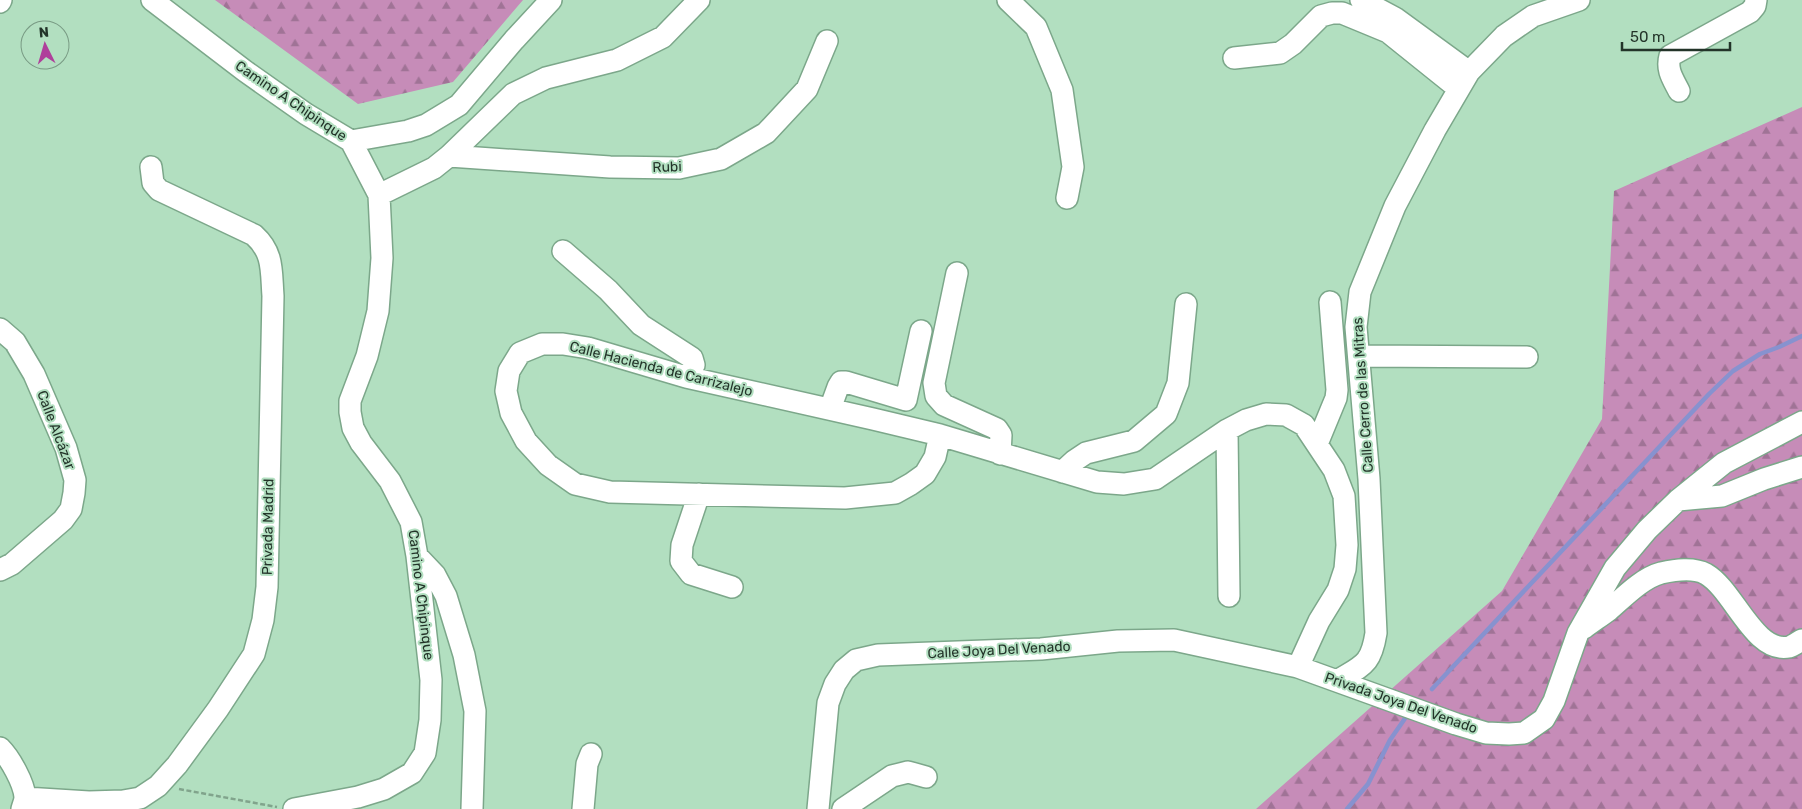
<svg xmlns="http://www.w3.org/2000/svg" width="1802" height="809" viewBox="0 0 1802 809" font-family="Rubik,sans-serif">
	<defs>
		<pattern id="forest-firs" width="22" height="20" patternUnits="userSpaceOnUse" patternTransform="scale(1.25)"><rect width="22" height="20" fill="#c68cb8"/><path d="M5 1l3.5 6h-7zM16 11l3.5 6h-7z" fill="#a07396"/></pattern>
	</defs>
	<rect width="100%" height="100%" fill="#b2dfc0"/>
	<path fill="url(#forest-firs)" d="M215 0H523L453 82 358 104Z
		M1802 107V809H1256L1502 591 1602 419 1614 191Z"/>
	<g fill="none" stroke-linecap="round" stroke-linejoin="round">
		<path stroke="#8792cf" stroke-width="4.5" d="M1432 689 1709 394 1733 371 1760 354 1779 347 1802 336
			M1347 809 1368 784 1390 740 1406 717"/>
		<g stroke="#7ca78a" stroke-width="24">
			<path id="minor" d="M152 0 245 71 306 114 351 141 379 195 382 258 378 311 367 356 350 401V412L353 428 361 443 390 481 411 522 417 556 431 680 430 720 425 753 412 773 384 789 358 797 294 809
				M1008 0 1036 27 1062 90 1073 167 1067 198
				M1361 0 1395 18 1469 72
				M0 2 1 0
				M1234 58 1280 53 1293 44 1321 16 1332 13H1342L1388 32 1459 89
				M1679 91C1673 79 1666 70 1670 56L1750 12 1755 6 1756 0
				M351 141 408 131 426 125 459 105 514 40 551 0
				M449 156 610 167 679 168 721 159 766 133 807 89 827 41
				M379 195 434 168 449 156 513 94 546 78 617 60 663 37 699 0
				M563 251 608 290 641 325 692 358 694 365 686 377
				M957 273 934 383 936 396 944 405 997 429 1001 435 1000 454
				M0 329 15 342 34 374 66 448 75 480 74 493 71 509 63 520 12 564 0 570
				M1359 356 1527 357
				M830 409 838 387 841 382H846L906 400 921 331
				M1227 430 1229 596
				M940 435 935 457 925 474 911 484 895 493 845 498 610 492 575 484 548 465 526 441 511 413 506 391 509 371 520 353 542 344H563L588 348 686 377 873 419 940 435 1097 482 1124 484 1155 479 1227 430 1246 420 1266 414 1286 415 1304 425 1334 470 1344 496 1347 545 1345 569 1338 590 1319 621 1298 667
				M1317 444 1336 398 1337 390 1330 302
				M1062 472 1074 461 1086 453 1134 441 1166 414 1178 383 1186 304
				M699 494 682 545 681 561 691 574 732 587
				M1678 500 1722 496 1764 479 1802 467
				M417 556 435 575 446 596 464 655 475 711 472 809
				M1584 628C1592 622 1601 616 1609 610 1623 598 1642 578 1661 573 1675 570 1693 567 1706 574 1734 590 1754 654 1789 647 1793 646 1798 642 1802 640
				M1337 681C1363 665 1371 665 1376 633L1369 479 1356 327 1360 292 1395 206 1435 130 1469 72 1504 36 1533 16 1579 0
				M0 748C10 758 24 783 25 797 25 801 23 805 22 809
				M25 798 89 802 123 801 140 798 158 786 177 765 218 709 254 654 263 620 267 587 273 296C271 271 274 253 254 235L159 190 153 183 151 167
				M583 809 587 764 591 754
				M818 809 828 703 835 684 844 670 856 660 878 655 1041 649 1118 641 1174 640 1298 667 1456 724 1486 733 1509 734 1524 733 1544 719 1554 701 1578 633 1615 568 1647 530 1678 500 1724 463 1802 422
				M843 809 892 776 908 772 926 777"/>
		</g>
		<path stroke="#81a48c" stroke-width="2.5" stroke-dasharray="5 2.5" stroke-linecap="butt" d="M179 789 277 807"/>
		<use href="#minor" stroke="#fff" stroke-width="21"/>
	</g>
	<g text-anchor="middle" dominant-baseline="central" stroke-width="4" stroke-linejoin="round" paint-order="stroke">
		<g font-size="14" fill="#233429" stroke="#b2dfc0">
			<text transform="translate(291 101) rotate(34)">Camino A Chipinque</text>
			<text transform="translate(667 167) rotate(-2)">Rubi</text>
			<text transform="translate(661 369) rotate(14)">Calle Hacienda de Carrizalejo</text>
			<text transform="translate(1363 395) rotate(-94)">Calle Cerro de las Mitras</text>
			<text transform="translate(56 430) rotate(69)">Calle Alcázar</text>
			<text transform="translate(268 527) rotate(-89)">Privada Madrid</text>
			<text transform="translate(421 595) rotate(83)">Camino A Chipinque</text>
			<text transform="translate(999 650) rotate(-3)">Calle Joya Del Venado</text>
			<text transform="translate(1401 703) rotate(19)">Privada Joya Del Venado</text>
		</g>
	</g>
	<g transform="translate(45 45) rotate(355)"><circle r="24" fill="#b2dfc0" stroke="#799b84"/>
	<path d="M0-4L9 19L0 12L-9 19Z" fill="#af3f9b"/>
	<text y="-8" font-size="14" font-weight="bold" text-anchor="middle" fill="#233429">N</text>
	</g>
	<path d="M1622 42v8h108v-8" fill="none" stroke="#233429" stroke-width="2.5"/>
	<text x="1630" y="42" font-size="15" fill="#233429" stroke="#b2dfc0" stroke-width="4" paint-order="stroke">50 m</text>
</svg>
